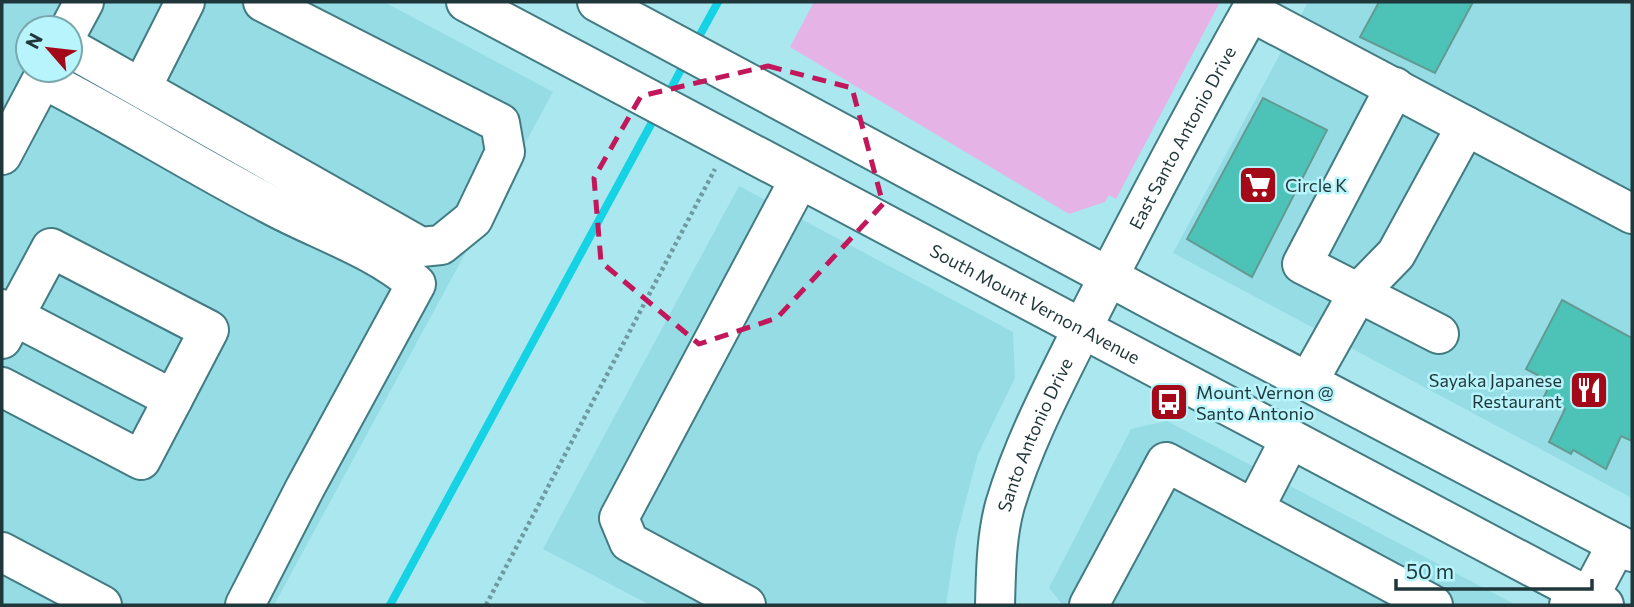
<svg xmlns="http://www.w3.org/2000/svg" width="1634" height="607" viewBox="0 0 1634 607" font-family="Commissioner,sans-serif">
	<rect width="100%" height="100%" fill="#abe7ee"/>
	<path fill="#96dce5" fill-rule="evenodd" d="M2 2H384L553 92 274 605H2ZM28 28H70V70H28Z
		M1308 2H1632V498L1173 253Z
		M739 186 1013 332 1015 378 978 454 956 538 946 605H650L543 549Z
		M1167 421 1516 605H1063L1049 588 1131 429Z"/>
	<path fill="#e6b3e7" d="M814 2H1220L1116 199 1109 195 1105 202 1069 214 790 47Z"/>
	<g fill="none" stroke-linecap="round" stroke-linejoin="round">
		<path stroke="#15d2e4" stroke-width="8" d="M696 42 718 2
			M666 98 686 60
			M390 605 656 115"/>
	</g>
	<path fill="#4dc2b6" stroke="#639b94" stroke-width="2" d="M1379 2H1473L1435 73 1360 37Z
		M1263 98 1327 130 1252 277 1187 239Z
		M1562 300 1632 338V441L1621 436 1606 469 1573 450 1571 454 1549 442 1565 409 1543 399 1551 382 1526 369Z"/>
	<g fill="none" stroke-linecap="round" stroke-linejoin="round">
		<g stroke="#427b82" stroke-width="42">
			<g id="minor">
				<path d="M1251 12 1632 214"/>
				<path d="M70 28 84 2"/>
				<path d="M70 48 421 247 441 245 473 219 505 152 500 123 263 2"/>
				<path d="M43 79C120 118 194 165 271 205 319 231 375 248 416 284L305 488 245 605"/>
				<path d="M142 87 185 2"/>
				<path d="M1395 87 1302 264 1439 334"/>
				<path d="M2 155 47 70"/>
				<path d="M2 309 14 316 173 399 209 330 51 248 2 339"/>
				<path d="M1308 382 1358 293 1396 254 1466 126"/>
				<path d="M2 387 141 460 173 399"/>
				<path d="M1254 509 1290 439"/>
				<path d="M2 552 102 605"/>
				<path d="M746 605 629 542 619 518 799 180"/>
				<path id="s1" d="M995 605C996 572 996 538 1005 505 1025 438 1060 374 1091 311 1144 207 1199 103 1256 2"/>
				<path d="M1089 605 1166 462 1433 605"/>
				<path d="M1569 605 1589 597 1617 544"/>
			</g>
		</g>
		<g stroke="#427b82" stroke-width="42">
			<g id="major">
				<path id="s2" d="M466 2 1604 605"/>
				<path d="M597 2 1165 307 1632 552"/>
			</g>
		</g>
		<path stroke="#6e9ba0" stroke-width="4.5" stroke-dasharray="3.5 3.5" stroke-linecap="butt" d="M486 605 715 169"/>
		<use href="#minor" stroke="#fff" stroke-width="38"/>
		<use href="#major" stroke="#fff" stroke-width="38"/>
	</g>
	<path fill="none" stroke="#c2185b" stroke-width="5" stroke-dasharray="14 9" stroke-linejoin="round" d="M768 66 852 88 883 204 777 318 699 344 601 262 594 178 641 96Z"/>
	<defs>
		<g id="supermarket-square" transform="scale(2.0125)"><rect x="-9" y="-9" width="18" height="18" rx="4" fill="#a30918" stroke="#b8f4fb"/><path d="M-6-5.5h2.5l.6 2H6L4.5 2H-2.5L-4.4-4H-6ZM-1.5 3.2a1.3 1.3 0 1 0 .1 0ZM3 3.2a1.3 1.3 0 1 0 .1 0Z" fill="#fff"/></g>
		<g id="restaurant-square" transform="scale(2.0125)"><rect x="-9" y="-9" width="18" height="18" rx="4" fill="#a30918" stroke="#b8f4fb"/><path d="M-5-6h1v4h1v-4h1v4h1v-4h1v5L-1.5 .5V6h-2V.5L-5-1ZM5-6V6H3V1.5H1.5Q1.5-4 5-6Z" fill="#fff"/></g>
		<g id="bus-square" transform="scale(2.0125)"><rect x="-9" y="-9" width="18" height="18" rx="4" fill="#a30918" stroke="#b8f4fb"/><path d="M-5-6H5V4H4V6H2V4H-2V6H-4V4H-5ZM-3.5-4V0h7V-4ZM-3.5 1.2v1.5H-2V1.2ZM2 1.2v1.5H3.5V1.2Z" fill="#fff"/></g>
	</defs>
	<g fill-rule="evenodd">
		<use href="#supermarket-square" x="1258" y="185"/>
		<use href="#restaurant-square" x="1589" y="390"/>
		<use href="#bus-square" x="1169" y="402"/>
	</g>
	<g text-anchor="middle" dominant-baseline="central" stroke-width="5" stroke-linejoin="round" paint-order="stroke">
		<g font-size="18" fill="#1f373a" stroke="#b8f4fb">
			<text stroke="none"><textPath href="#s1" startOffset="509">East Santo Antonio Drive</textPath></text>
			<text stroke="none"><textPath href="#s2" startOffset="644">South Mount Vernon Avenue</textPath></text>
			<text stroke="none"><textPath href="#s1" startOffset="177">Santo Antonio Drive</textPath></text>
		</g>
		<g font-size="18" fill="#1f373a" stroke="#b8f4fb" text-anchor="start">
			<text x="1285" y="185">Circle K</text>
			<text x="1562" y="380" text-anchor="end">Sayaka Japanese<tspan x="1562" dy="21">Restaurant</tspan></text>
			<text x="1196" y="392">Mount Vernon @<tspan x="1196" dy="21">Santo Antonio</tspan></text>
		</g>
	</g>
	<rect width="1634" height="607" fill="none" stroke="#1f373a" stroke-width="7"/>
	<g transform="translate(49 49) rotate(298)"><circle r="33" fill="#b8f4fb" stroke="#7ba8ae" stroke-width="2"/>
	<path d="M0-5L12 26L0 18L-12 26Z" fill="#a30918"/>
	<text y="-10" font-size="19" font-weight="bold" text-anchor="middle" fill="#1f373a">N</text>
	</g>
	<path d="M1396 579v10h196v-10" fill="none" stroke="#1f373a" stroke-width="3.5"/>
	<text x="1406" y="579" font-size="21" fill="#1f373a" stroke="#b8f4fb" stroke-width="5" paint-order="stroke">50 m</text>
</svg>
